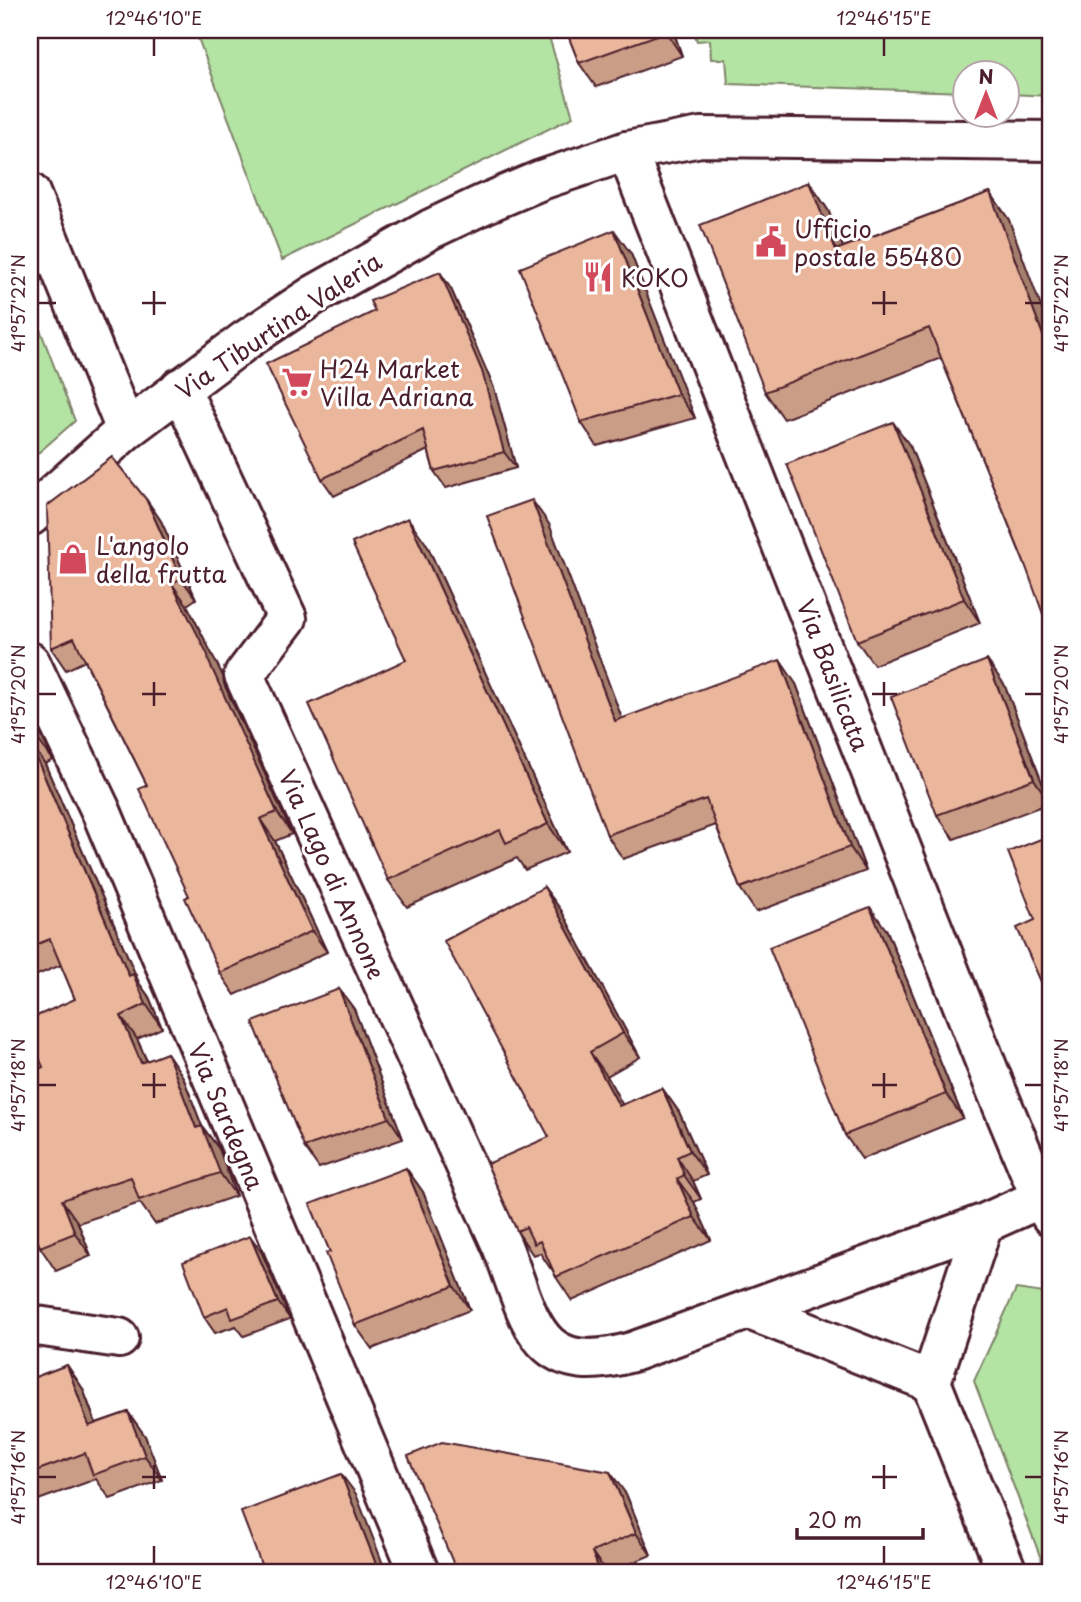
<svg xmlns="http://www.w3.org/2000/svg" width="1081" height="1602" viewBox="0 0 1081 1602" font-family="'Playpen Sans',sans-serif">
	<rect width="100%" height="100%" fill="#fff"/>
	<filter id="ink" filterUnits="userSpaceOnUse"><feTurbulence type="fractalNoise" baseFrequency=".0143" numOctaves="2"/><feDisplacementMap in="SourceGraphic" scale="14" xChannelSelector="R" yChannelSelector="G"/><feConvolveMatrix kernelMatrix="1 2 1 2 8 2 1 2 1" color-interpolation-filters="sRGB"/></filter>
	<g filter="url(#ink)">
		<path fill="#b3e4a4" stroke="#7e8268" stroke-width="2" d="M195 30H547L573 117 282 260Z
			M693 30H1051V96L1008 94 1007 74H965V92L728 84 726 59H711L710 40 697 41Z
			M30 303 75 421 30 460Z
			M1016 1289 1051 1294V1572H1046L974 1381Z"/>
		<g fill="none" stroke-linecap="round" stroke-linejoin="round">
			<g stroke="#4a1f2b" stroke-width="44">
				<path id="minor" d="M627 151 997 1092 1041 1198 1051 1216
					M30 193 126 430
					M180 388 287 618 244 675 502 1246C531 1319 534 1380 632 1352L983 1224 1041 1198
					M30 662 101 811 419 1572
					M750 1310 931 1382
					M30 1325 119 1338
					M931 1382 1007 1572
					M931 1382 983 1224"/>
			</g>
			<g stroke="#4a1f2b" stroke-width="44">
				<path id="major" d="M30 516 126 430 246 340 314 295 431 229 484 204 541 180 627 151 701 137 1051 141"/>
			</g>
			<use href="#minor" stroke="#fff" stroke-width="38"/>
			<use href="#major" stroke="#fff" stroke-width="38"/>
		</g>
		<path fill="#c99d86" stroke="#4a1f2b" stroke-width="2" d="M566 30H673L682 56 596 87 579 63Z
			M809 182 828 210 843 247 990 192 1009 220 1026 567 941 358 784 419 765 392Z
			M631 254 695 418 597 446 581 422Z
			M451 289 494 388 516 468 446 488 434 471 428 450 334 496 322 479Z
			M910 446 980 623 874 665 857 641Z
			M146 499 161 521 196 599 187 605 223 676 224 684 292 834 275 841 327 952 235 995 220 973 189 896 147 785 85 661 66 670 51 648Z
			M549 524 622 719 796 684 866 871 756 912 740 888 716 825 623 859 607 835Z
			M427 545 567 852 525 870 517 858 407 907 388 880 406 660Z
			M1004 684 1050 803 954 839 937 815Z
			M30 712 53 760 45 764 139 983 149 997 162 1028 137 1039 147 1061 167 1053 183 1077 202 1126 219 1149 236 1196 155 1224 140 1203 78 1223 91 1256 56 1271 38 1244 30 1247V1073L43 1067 75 999 61 965 30 978Z
			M544 887 561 910 640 1057 607 1076 622 1105 662 1088 679 1112 707 1175 693 1181 701 1199 694 1202 711 1240 572 1301 556 1277 551 1267 550 1268 540 1253 533 1255 517 1231 549 1137Z
			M887 931 963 1118 862 1159 845 1135Z
			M339 989 354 1009 403 1139 319 1168 304 1147Z
			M406 1168 423 1192 470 1310 372 1349 355 1325 330 1252Z
			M250 1236 262 1253 290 1319 244 1336 236 1326 215 1333 204 1317Z
			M67 1365 83 1389 96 1423 128 1412 145 1436 162 1480 110 1499 96 1479 30 1503V1379Z
			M626 1494 651 1555 611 1572H457Z"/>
		<path fill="#a47f6d" stroke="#4a1f2b" stroke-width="2" d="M665 30H673L682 56 666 32Z
			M809 182 828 210 855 277 836 250Z
			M990 192 1009 220 1051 334V354L1048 349Z
			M614 230 631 254 695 418 678 394Z
			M440 272 451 289 494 388 516 468 504 452Z
			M893 422 910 446 980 623 964 599Z
			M146 499 161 521 196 599 181 578Z
			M532 500 549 524 632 745 615 721Z
			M408 518 427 545 567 852 548 824Z
			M172 584 187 605 223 676 224 684 292 834 277 812Z
			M780 660 796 684 866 871 850 847Z
			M987 660 1004 684 1050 803 1034 779Z
			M30 712 53 760 36 737 30 723Z
			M30 742 45 764 139 983 149 997 162 1028 146 1004 129 976Z
			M260 819 275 841 327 952 312 931Z
			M544 887 561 910 640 1057 623 1033Z
			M870 907 887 931 963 1118 946 1094Z
			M339 989 354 1009 403 1139 389 1118Z
			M121 1016 137 1039 158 1087 141 1063Z
			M590 1052 607 1076 636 1130 619 1106Z
			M167 1053 183 1077 203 1129 202 1126 219 1149 236 1196 220 1173 196 1128Z
			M662 1088 679 1112 707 1175 690 1151Z
			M677 1157 693 1181 701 1199 684 1175Z
			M406 1168 423 1192 470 1310 454 1286Z
			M677 1179 694 1202 711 1240 694 1217Z
			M62 1200 78 1223 91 1256 75 1233Z
			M250 1236 262 1253 290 1319 278 1302Z
			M67 1365 83 1389 105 1450 89 1426Z
			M128 1412 145 1436 162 1480 145 1456Z
			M610 1472 626 1494 651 1555 636 1533Z
			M341 1474 356 1494 386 1572H379Z
			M592 1552 606 1572H600Z"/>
		<path fill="#eab69c" stroke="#4a1f2b" stroke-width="2" d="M566 30H665L666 32 579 63Z
			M809 182 836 250 990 192 1048 349 1051 347V636L1026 567 929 328 765 392 700 225Z
			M614 230 678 394 581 422 520 268Z
			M440 272 482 371 504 452 434 471 423 430 322 479 266 364 375 311 370 301Z
			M893 422 964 599 857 641 787 464Z
			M112 457 146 499 181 578 172 584 208 655 209 662 277 812 260 819 312 931 220 973 185 898 189 896 139 789 147 785 74 638 51 648 47 506Z
			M532 500 615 721 780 660 850 847 740 888 706 799 607 835 487 516Z
			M408 518 548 824 506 843 500 830 388 880 309 704 406 660 352 543Z
			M987 660 1034 779 937 815 891 697Z
			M30 723 36 737 30 740Z
			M30 743 129 976 133 974 146 1004 121 1016 141 1063 167 1053 196 1128 202 1126 220 1173 139 1200 131 1177 62 1200 75 1233 40 1247 30 1223V1073L43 1067 30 1036V1019L75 999 50 939 30 947Z
			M1051 835V1004L1017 928 1035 920 1008 852Z
			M544 887 623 1033 590 1052 619 1106 662 1088 690 1151 677 1157 684 1175 677 1179 694 1217 556 1277 540 1241 534 1244 526 1227 517 1231 487 1164 549 1137 444 941Z
			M870 907 946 1094 845 1135 769 947Z
			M339 989 389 1118 304 1147 253 1022Z
			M406 1168 454 1286 355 1325 326 1253 330 1252 310 1204Z
			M250 1236 278 1302 232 1319 228 1307 204 1317 183 1262Z
			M67 1365 89 1426 128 1412 145 1456 93 1475 85 1453 30 1473V1379Z
			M442 1442 610 1472 636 1533 592 1552 600 1572H457L408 1456Z
			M341 1474 379 1572H264L241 1512Z"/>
	</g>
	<path fill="none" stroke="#4a1f2b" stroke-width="2.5" d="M154 38V56M884 38V56M154 291V315M884 291V315M38 303H56M142 303H166M872 303H897M1025 303H1042M154 682V706M884 682V706M38 694H56M142 694H166M872 694H897M1025 694H1042M154 1073V1098M884 1073V1098M38 1085H56M142 1085H166M872 1085H897M1025 1085H1042M154 1465V1489M884 1465V1489M38 1477H56M142 1477H166M872 1477H897M1025 1477H1042M154 1546V1564M884 1546V1564"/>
	<defs>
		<g id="civic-bare" transform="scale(2.415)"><path d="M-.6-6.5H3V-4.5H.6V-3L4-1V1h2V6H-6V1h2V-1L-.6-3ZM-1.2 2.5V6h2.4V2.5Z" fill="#d1495b" stroke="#fff" stroke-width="2.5" paint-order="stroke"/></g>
		<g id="restaurant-bare" transform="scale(2.415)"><path d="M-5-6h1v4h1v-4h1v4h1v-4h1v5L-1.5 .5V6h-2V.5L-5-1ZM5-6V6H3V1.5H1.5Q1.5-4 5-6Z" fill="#d1495b" stroke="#fff" stroke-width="2.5" paint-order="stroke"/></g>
		<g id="supermarket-bare" transform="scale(2.415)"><path d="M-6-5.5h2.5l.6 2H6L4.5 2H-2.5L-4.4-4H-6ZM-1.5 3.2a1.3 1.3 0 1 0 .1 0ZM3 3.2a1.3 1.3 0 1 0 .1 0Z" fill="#d1495b" stroke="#fff" stroke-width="2.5" paint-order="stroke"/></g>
		<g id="shop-bare" transform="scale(2.415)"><path d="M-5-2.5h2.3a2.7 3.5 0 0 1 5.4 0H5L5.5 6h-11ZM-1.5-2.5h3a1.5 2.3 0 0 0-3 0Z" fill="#d1495b" stroke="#fff" stroke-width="2.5" paint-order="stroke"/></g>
	</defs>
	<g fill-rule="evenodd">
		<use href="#civic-bare" x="771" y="242"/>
		<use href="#restaurant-bare" x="598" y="277"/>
		<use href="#supermarket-bare" x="297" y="382"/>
		<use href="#shop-bare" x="73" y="559"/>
	</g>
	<g text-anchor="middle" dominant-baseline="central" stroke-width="6" stroke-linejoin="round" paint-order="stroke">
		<g font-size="24" fill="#4a1f2b" stroke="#fff" text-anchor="start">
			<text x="794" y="228">Ufficio<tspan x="794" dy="28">postale 55480</tspan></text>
			<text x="621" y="277">KOKO</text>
			<text x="320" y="368">H24 Market<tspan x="320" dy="28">Villa Adriana</tspan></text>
			<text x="96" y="545">L'angolo<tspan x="96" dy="28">della frutta</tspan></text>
		</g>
		<g font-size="24" fill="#4a1f2b" stroke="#fff">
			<text transform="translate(278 325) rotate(-34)">Via Tiburtina Valeria</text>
			<text transform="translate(834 675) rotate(69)">Via Basilicata</text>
			<text transform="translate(333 874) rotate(66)">Via Lago di Annone</text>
			<text transform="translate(227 1116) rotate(67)">Via Sardegna</text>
		</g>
	</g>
	<rect width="1081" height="1602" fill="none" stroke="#fff" stroke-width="77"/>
	<g transform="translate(986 94)"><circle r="33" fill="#ffffff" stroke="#b7a5aa" stroke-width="2"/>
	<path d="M0-5L12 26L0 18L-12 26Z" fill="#d1495b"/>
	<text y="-10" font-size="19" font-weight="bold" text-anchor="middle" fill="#4a1f2b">N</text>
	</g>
	<path d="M797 1528v10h126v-10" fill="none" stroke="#4a1f2b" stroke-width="3.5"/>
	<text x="808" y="1528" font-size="21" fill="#4a1f2b" stroke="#ffffff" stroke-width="5" paint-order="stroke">20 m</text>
	<rect x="38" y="38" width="1004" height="1526" fill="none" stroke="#4a1f2b" stroke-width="2.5"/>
	<g font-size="18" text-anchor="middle" fill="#4a1f2b">
		<text x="154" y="25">12°46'10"E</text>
		<text x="884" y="25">12°46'15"E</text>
		<text transform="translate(19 303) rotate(-90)" y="6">41°57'22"N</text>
		<text transform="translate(1062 303) rotate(-90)" y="6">41°57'22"N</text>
		<text transform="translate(19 694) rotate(-90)" y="6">41°57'20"N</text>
		<text transform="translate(1062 694) rotate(-90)" y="6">41°57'20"N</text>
		<text transform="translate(19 1085) rotate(-90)" y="6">41°57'18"N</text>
		<text transform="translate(1062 1085) rotate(-90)" y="6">41°57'18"N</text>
		<text transform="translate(19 1477) rotate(-90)" y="6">41°57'16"N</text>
		<text transform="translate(1062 1477) rotate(-90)" y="6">41°57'16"N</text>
		<text x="154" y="1589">12°46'10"E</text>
		<text x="884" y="1589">12°46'15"E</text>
	</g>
</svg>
